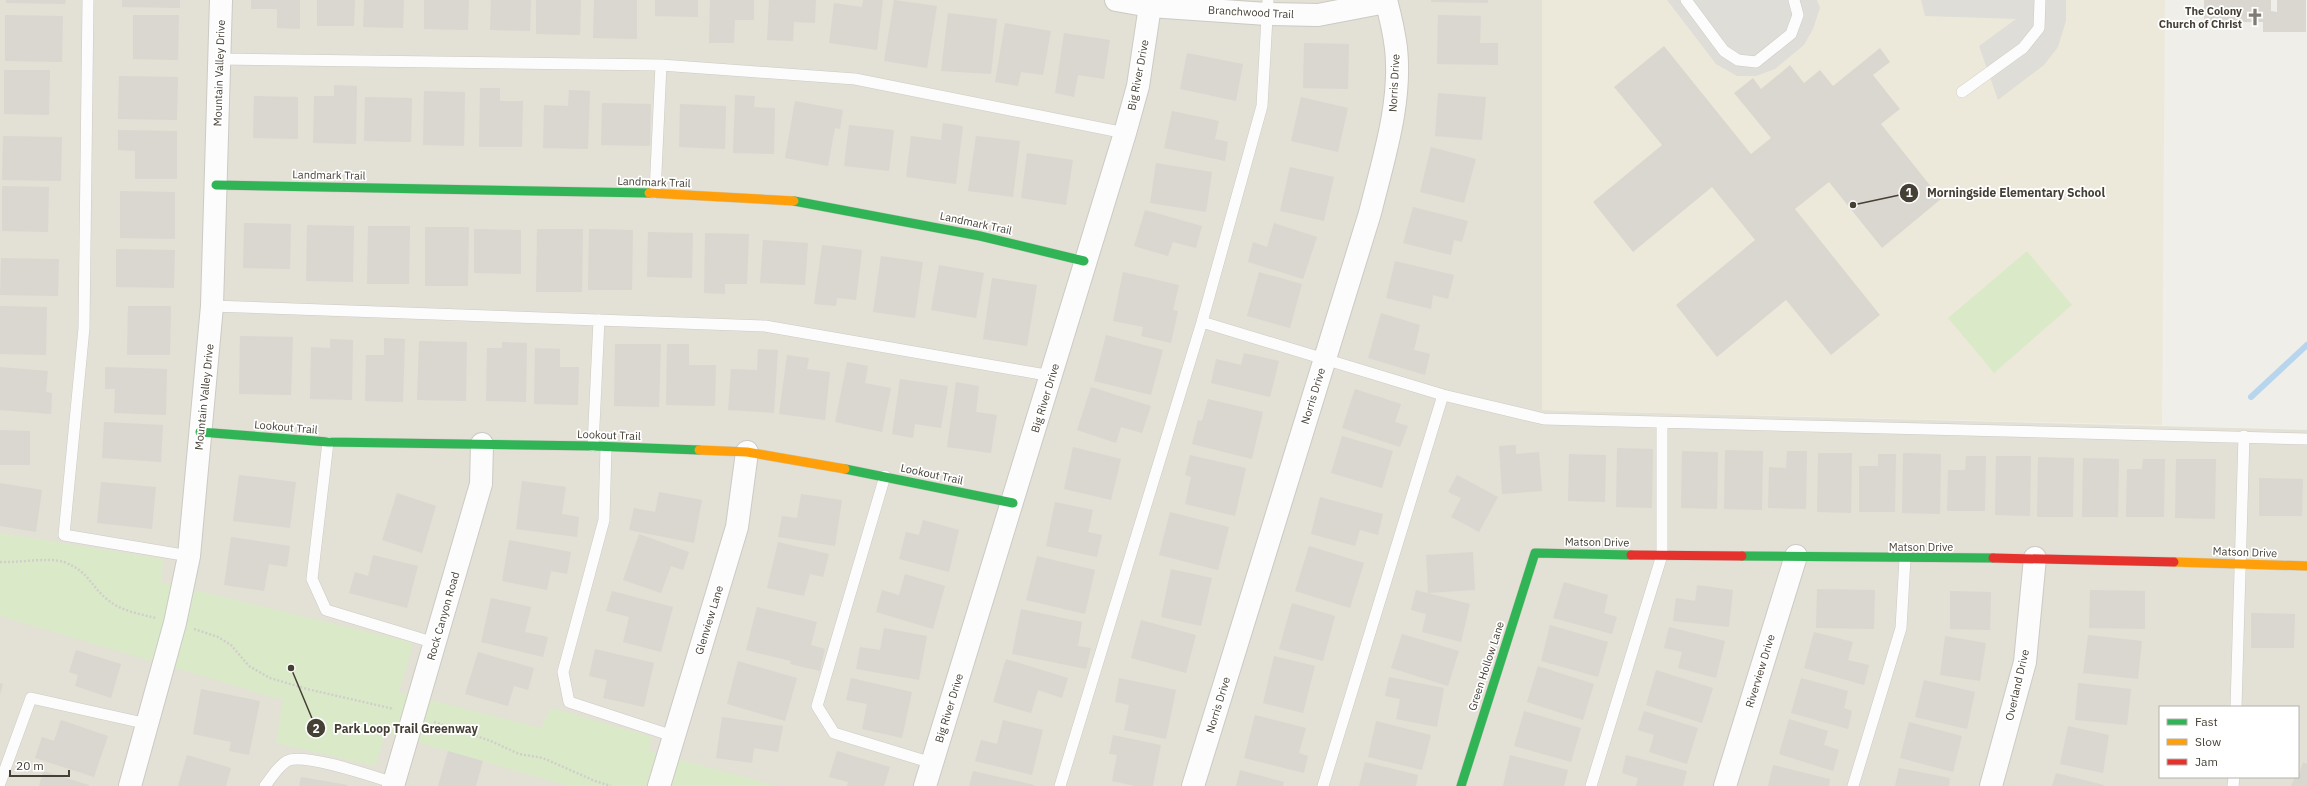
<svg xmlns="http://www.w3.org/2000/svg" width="2307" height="786" viewBox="0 0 2307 786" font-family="'IBM Plex Sans',sans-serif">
	<rect width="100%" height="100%" fill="#efeee8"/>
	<path fill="#e3e0d5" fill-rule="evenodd" d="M0 0H1542V410L2307 430V786H0ZM2160 707H2298V777H2160Z"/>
	<path fill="#ede9da" d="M1542 0H2165L2162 425 1542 410Z"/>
	<path fill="#daeac8" d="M2027 251 2072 305 1994 373 1948 318Z
		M0 533 163 559 161 582 413 643 399 692 541 728 551 708 652 737 649 751 777 786H568L386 733 375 766 276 743 283 700 0 616Z"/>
	<path fill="#deddd8" d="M1667 0H1817L1820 8 1813 29 1804 45 1775 69 1756 76H1737L1716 64Z
		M1921 0H2066V21L2058 47 2044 65 1998 100 1979 46 2016 19 1925 16Z"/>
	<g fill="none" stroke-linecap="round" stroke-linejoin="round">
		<path stroke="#b8d5ee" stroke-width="6" d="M2251 397 2307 345"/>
	</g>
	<path fill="#d9d7d0" d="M6 0H66L65 4 6 3Z
		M122 0H180V8L122 7Z
		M251 0H300V29L277 28V9H251Z
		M317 0H355L354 26H317Z
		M364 0H404L403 28 363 27Z
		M424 0H469L468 30 424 29Z
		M491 0H531L530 31 490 30Z
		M536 0H581L580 35 536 34Z
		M594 0H637V39L593 38Z
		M655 0H698V17L655 16Z
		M710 0H754V20H735L734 43H709Z
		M769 0H816L815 23 794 22 793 41 767 40Z
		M863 0H883L877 50 829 43 834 3 862 7Z
		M894 0 937 6 927 68 884 61Z
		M1431 0H1488V3L1431 2Z
		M2204 0H2271V11L2277 12V0H2306V32H2263V22H2204Z
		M948 13 997 19 991 74 941 71Z
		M5 15 63 16 62 62 5 61Z
		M133 15H179L178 60 133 59Z
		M1438 15 1481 16 1480 43H1498V65L1437 64Z
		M1005 23 1051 31 1043 75 1021 72 1018 86 995 82Z
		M1064 33 1110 40 1104 79 1078 75 1074 97 1055 93Z
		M1304 43 1349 44 1348 89 1303 88Z
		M1664 46 1751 154 1771 138 1734 93 1753 78 1761 89 1790 65 1804 83 1820 70 1833 86 1880 48 1890 62 1873 75 1900 109 1881 124 1941 199 1882 248 1829 182 1795 209 1880 315 1831 355 1786 300 1717 357 1676 305 1755 240 1712 187 1633 252 1593 202 1662 145 1614 87Z
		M1187 53 1243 64 1236 101 1180 89Z
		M4 70H50L49 115 4 114Z
		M119 76 178 77 177 120 118 119Z
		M334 85 357 86 356 144 313 143 314 96H334Z
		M480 88H500V101H523L522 147H479Z
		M569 90 590 91 588 149 543 148 544 105 568 106Z
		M424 91 465 92 464 146 423 145Z
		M1438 93 1486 97 1482 140 1435 136Z
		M735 95 755 96 754 107 775 108 774 154 733 153Z
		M254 96 298 97V139L253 138Z
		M365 97 412 98 411 142 364 141Z
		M1301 97 1348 108 1338 152 1291 141Z
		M795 101 843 110 840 129 835 128 828 166 785 158Z
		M602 103 651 104 650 146 601 145Z
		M680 104 726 106 725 149 679 147Z
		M1172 111 1219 121 1215 139 1228 142 1225 161 1164 148Z
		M943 123 963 126 956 184 906 177 911 136 941 140Z
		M849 125 894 130 889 171 844 166Z
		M118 130 177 131V179H135V151L118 150Z
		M3 136 62 137 61 181 2 180Z
		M976 136 1020 141 1013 197 968 191Z
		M1431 147 1476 159 1464 203 1420 192Z
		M1027 153 1073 160 1066 205 1021 198Z
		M1156 163 1212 172 1206 212 1150 203Z
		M1290 167 1334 177 1324 221 1280 211Z
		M2 186 49 187 48 232 2 231Z
		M120 191 175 192V239L120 238Z
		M1413 207 1468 221 1462 242 1454 240 1451 255 1403 243Z
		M1145 210 1202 226 1196 248 1173 242 1168 256 1134 246Z
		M244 223 291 224 290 269 243 268Z
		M1274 223 1317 237 1303 279 1248 262 1253 242 1267 247Z
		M307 225 354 226 353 282 306 281Z
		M368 226H410L409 284H367Z
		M425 227H469L468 286H425Z
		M474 229 521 230V274L474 273Z
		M537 229H583L582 292H536Z
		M589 229 633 230 632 290H588Z
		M648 232 693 233 692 278 647 277Z
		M705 233 749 234 747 284H725V294L704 293Z
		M763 240 808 243 805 285 760 283Z
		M822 245 862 250 856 300 837 298 836 306 814 304Z
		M116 249 175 250 174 288 116 287Z
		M881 256 923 262 915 318 873 312Z
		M1 258 59 259 58 296 0 295Z
		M1395 261 1454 275 1448 299 1433 295 1431 309 1386 298Z
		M939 265 984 273 976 318 931 310Z
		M1123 272 1179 285 1173 310 1178 311 1171 343 1141 336 1143 327 1113 321Z
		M1259 272 1302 284 1290 328 1247 316Z
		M992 278 1037 285 1027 346 983 339Z
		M0 306 47 307 46 355 0 354Z
		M128 306H171L170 355H127Z
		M1381 313 1420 325 1414 350 1430 354 1425 375 1368 358Z
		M1106 335 1163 350 1151 395 1094 381Z
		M240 336 293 337 291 395 239 394Z
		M384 338 405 339 403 402 365 401 366 355H384Z
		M330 339 353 340 352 400 310 399 311 347 330 348Z
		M419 341 467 342 466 401 417 400Z
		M502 342 527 343 526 402 486 401 487 348H502Z
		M615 344H661L659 407 614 406Z
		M667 344H689V365H716L715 406 666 405Z
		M535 348 560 349V367H579L578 405 534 404Z
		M758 349 778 350 774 413 728 410 731 369 757 370Z
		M1244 353 1279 361 1270 397 1211 383 1216 359 1241 365Z
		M787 355 809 358 807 369 830 372 825 420 779 414Z
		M847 362 868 366 865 383 891 388 882 432 835 422Z
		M0 367 48 371 46 392 52 393 51 414 0 410Z
		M105 367 167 369 166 415 114 413 115 389H105Z
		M900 379 948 386 941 428 915 424 913 438 892 434Z
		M956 382 979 386 976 412 997 415 991 453 947 447Z
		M1091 387 1151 406 1142 433 1121 427 1116 443 1077 430Z
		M1355 389 1401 404 1395 422 1408 426 1400 447 1342 428Z
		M1208 399 1263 412 1252 459 1192 444 1198 420 1202 421Z
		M104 422 163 425 161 462 102 458Z
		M0 430 30 431V465H0Z
		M1342 436 1393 451 1382 488 1331 473Z
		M1516 445V454L1539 452 1542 491 1502 494 1499 446Z
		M1073 447 1121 459 1111 500 1064 489Z
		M1617 448 1653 449 1652 508 1616 507Z
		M1725 450 1763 451 1762 510 1724 509Z
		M1682 451 1718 452 1717 509 1681 508Z
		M1787 451H1807L1806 509 1768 508 1769 467 1786 468Z
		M1818 453H1852L1851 513 1817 512Z
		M1903 453 1941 454 1940 514 1902 513Z
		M1569 454 1606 455 1605 502 1568 501Z
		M1878 454H1896L1895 512H1859V466H1878Z
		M1190 455 1246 468 1235 516 1185 504 1191 477 1185 475Z
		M1966 456H1986L1985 511H1947L1948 470H1965Z
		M1996 456H2031L2030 516 1995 515Z
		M2038 457 2074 458 2073 517H2037Z
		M2083 458 2119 459 2118 517H2082Z
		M2143 459H2165L2164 517H2126L2127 469H2142Z
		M2176 459H2216L2215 519 2175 518Z
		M239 475 296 482 290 528 233 521Z
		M1457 475 1498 497 1479 532 1451 517 1461 498 1448 492Z
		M2259 478 2303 479 2302 516H2259Z
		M522 481 566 487 562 514 579 517 577 537 516 529Z
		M101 482 156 487 152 529 97 523Z
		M0 483 42 490 36 532 0 526Z
		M659 492 702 500 694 543 629 530 634 508 655 512Z
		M397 493 436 506 422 553 382 540Z
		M801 494 842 500 835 546 778 537 782 516 797 518Z
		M1320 497 1383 514 1378 535 1360 530 1355 546 1311 534Z
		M1055 502 1093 510 1088 532 1102 535 1097 557 1046 546Z
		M1170 512 1229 527 1218 570 1159 555Z
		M923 520 959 530 949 572 899 559 906 532 919 535Z
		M639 534 689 552 683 570 671 566 661 593 623 580Z
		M231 537 290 546 287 567 269 564 264 591 224 585Z
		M509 540 571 552 567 574 551 571 547 590 502 581Z
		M778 542 829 554 823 577 810 574 804 596 767 588Z
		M1309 546 1364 563 1350 608 1295 591Z
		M1473 552 1475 590 1428 593 1426 555Z
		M373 555 418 566 407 608 349 593 355 572 368 576Z
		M1037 556 1095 570 1085 614 1026 600Z
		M1171 569 1212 578 1201 626 1161 617Z
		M905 574 945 586 933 629 876 612 882 590 899 595Z
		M1564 582 1608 595 1604 613 1617 617 1612 634 1553 618Z
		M1697 585 1733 590 1729 627 1673 621 1676 598 1695 601Z
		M1817 589 1875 590 1874 629 1816 628Z
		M1416 590 1470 604 1461 642 1422 632 1426 614 1411 610Z
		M2090 590 2145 591V629L2089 628Z
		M612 591 673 607 661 652 623 642 629 617 606 611Z
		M1950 591 1991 592 1990 630 1950 629Z
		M491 598 531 607 525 632 548 637 543 657 481 642Z
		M1292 603 1335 616 1323 661 1279 649Z
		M757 607 817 622 811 645 825 649 820 671 790 664 791 661 746 650Z
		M1021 609 1082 622 1078 646 1091 648 1086 669 1012 654Z
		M2251 613 2295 614 2294 648H2251Z
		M1141 620 1196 635 1186 673 1131 658Z
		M1550 625 1608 642 1598 677 1541 661Z
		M1669 627 1725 641 1716 678 1678 668 1682 652 1664 648Z
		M884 628 927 636 919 680 856 669 860 647 880 650Z
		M1814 632 1853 642 1848 660 1869 665 1864 685 1804 668Z
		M1402 634 1459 651 1448 686 1391 668Z
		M2088 635 2142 641 2138 679 2083 673Z
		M1945 636 1986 643 1980 681 1940 675Z
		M595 649 654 663 644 707 603 698 607 680 589 676Z
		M76 650 121 664 111 698 75 686 78 675 69 672Z
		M478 652 534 668 528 690 514 686 508 706 465 694Z
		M1274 656 1315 666 1303 713 1263 703Z
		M1006 659 1068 678 1062 698 1038 690 1031 713 993 702Z
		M738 661 797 678 785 721 727 704Z
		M1538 666 1594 684 1583 720 1527 702Z
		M1656 670 1713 688 1702 723 1646 705Z
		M1389 677 1444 688 1437 727 1396 719 1400 699 1385 696Z
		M851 678 912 692 902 738 862 729 867 704 846 700Z
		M1119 678 1176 690 1166 739 1124 730 1129 705 1115 702Z
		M1801 678 1848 691 1844 708 1852 711 1848 729 1791 713Z
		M1924 680 1975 692 1967 729 1915 717Z
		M0 683 3 684 0 695Z
		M2078 683 2131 689 2127 725 2075 720Z
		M201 689 260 701 249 755 229 751 231 742 193 734Z
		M1524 711 1581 728 1571 762 1514 746Z
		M1644 711 1698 728 1687 764 1649 752 1654 735 1638 730Z
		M1255 715 1306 728 1299 753 1308 756 1304 773 1244 758Z
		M722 717 783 726 778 752 754 748 752 763 716 758Z
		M1789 719 1828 731 1824 745 1839 750 1833 771 1779 754Z
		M61 720 108 736 94 777 35 758 42 737 54 741Z
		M1003 720 1043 730 1032 775 975 761 981 740 997 744Z
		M1376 721 1431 735 1422 770 1368 757Z
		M1909 722 1962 736 1953 772 1900 758Z
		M2068 726 2109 735 2103 773 2060 764Z
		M1113 735 1161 745 1153 786H1135L1112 781 1117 755 1109 754Z
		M448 751 483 761 476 786H438Z
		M837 751 890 767 884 786H847L848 782 829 777Z
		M187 755 231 768 226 786H178Z
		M1510 755 1568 770 1564 786H1503Z
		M1626 755 1687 771 1683 786H1636L1638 778 1622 773Z
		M1365 762 1418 775 1416 786H1359Z
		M2303 762 2307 764V786H2291L2295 777H2298Z
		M1773 765 1830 779 1829 786H1768Z
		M1899 768 1950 778 1949 786H1895Z
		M1240 770 1284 782 1283 786H1236Z
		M43 771 89 785V786H39Z
		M973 771 1034 785V786H969Z
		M2056 773 2104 785V786H2052Z
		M301 777 348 785 347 786H299Z"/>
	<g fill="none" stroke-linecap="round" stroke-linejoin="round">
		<g stroke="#cccac4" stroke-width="12">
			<path id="lane" d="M88 0 84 328 64 535 189 556
				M1268 0 1262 106 1202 322 1443 395 1544 419 2307 439
				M1686 0 1724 51 1738 60 1756 62 1791 34 1798 15 1794 0
				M219 59 661 65 855 79 1125 133
				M1962 92 2023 48 2039 28 2040 0
				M655 193 661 65
				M212 306 765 326 1052 376
				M328 442 312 579 326 610 435 643
				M593 446 599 320
				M606 447 604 520 563 672 569 702 673 736
				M885 476 817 706 834 733 932 763
				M2236 707 2244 436
				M0 783 31 698 148 724
				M265 786C272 777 277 767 287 761 304 752 374 777 394 783
				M1060 786 1202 322
				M1323 786 1443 395
				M1591 786 1662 555V423
				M1853 786 1901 628 1905 559
				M2233 786 2234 777"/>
		</g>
		<g stroke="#cccac4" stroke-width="24">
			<path id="street" d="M1116 0 1150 6 1267 14 1318 15 1386 2
				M130 786 175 623 189 556 212 306 221 0
				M393 786 481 484 482 444
				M659 786 737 527 747 452
				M925 786 1125 133 1138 86 1150 6
				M1193 786 1370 213C1383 160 1402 103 1396 48 1394 32 1390 15 1386 0
				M1725 786 1796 556
				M1991 786 2025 662 2035 558"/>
		</g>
		<g stroke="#cfcbbf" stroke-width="10">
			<path id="fast" d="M216 185 649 193
				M794 201 980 236 1084 261
				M200 432 328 442 593 446 699 450
				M845 469 1013 503
				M1742 556 1993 558
				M1461 786 1535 553 1631 555"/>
		</g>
		<g stroke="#cfcbbf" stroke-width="10">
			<path id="slow" d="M649 193 794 201
				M699 450 747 452 845 469
				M2174 562 2307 566"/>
		</g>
		<g stroke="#cfcbbf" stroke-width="10">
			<path id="jam" d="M1631 555 1742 556
				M1993 558 2174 562"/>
		</g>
		<path stroke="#d1ceca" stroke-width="2.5" stroke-dasharray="2 2" stroke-linecap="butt" d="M0 562C18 563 49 557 64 562 90 572 90 586 108 600 121 611 140 614 156 618
			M194 629 218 637 231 645 249 666 270 678 307 689 394 709
			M434 722 491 741 519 754 543 758 595 781 611 786"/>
		<use href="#lane" stroke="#fdfcfc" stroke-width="11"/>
		<use href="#street" stroke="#fdfcfc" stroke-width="22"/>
		<use href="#fast" stroke="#30b455" stroke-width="9"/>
		<use href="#slow" stroke="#ff9f0a" stroke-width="9"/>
		<use href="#jam" stroke="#e5322d" stroke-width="9"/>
	</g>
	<defs>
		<g id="church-bare" transform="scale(1.38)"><path d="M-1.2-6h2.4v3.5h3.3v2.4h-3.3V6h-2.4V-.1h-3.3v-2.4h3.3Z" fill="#807c74" stroke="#fff" stroke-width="2.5" paint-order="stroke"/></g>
	</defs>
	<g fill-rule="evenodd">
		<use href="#church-bare" x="2255" y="17"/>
	</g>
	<g text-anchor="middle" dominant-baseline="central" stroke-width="3.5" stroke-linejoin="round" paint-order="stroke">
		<g font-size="11" font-weight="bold" fill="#453f35" stroke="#fff" text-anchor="end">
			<text x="2242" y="11">The Colony<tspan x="2242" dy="13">Church of Christ</tspan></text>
		</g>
		<g font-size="11" fill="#453f35" stroke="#fff">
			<text transform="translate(1251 12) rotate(3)">Branchwood Trail</text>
			<text transform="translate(219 73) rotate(-88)">Mountain Valley Drive</text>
			<text transform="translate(1138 75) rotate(-79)">Big River Drive</text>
			<text transform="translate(1394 83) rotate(-87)">Norris Drive</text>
			<text transform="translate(329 175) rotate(1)">Landmark Trail</text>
			<text transform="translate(654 182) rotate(2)">Landmark Trail</text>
			<text transform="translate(976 223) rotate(12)">Landmark Trail</text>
			<text transform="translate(1313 396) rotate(-73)">Norris Drive</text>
			<text transform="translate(204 397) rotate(-84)">Mountain Valley Drive</text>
			<text transform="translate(1045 398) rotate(-73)">Big River Drive</text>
			<text transform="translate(286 427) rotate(5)">Lookout Trail</text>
			<text transform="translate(609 435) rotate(2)">Lookout Trail</text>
			<text transform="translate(932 474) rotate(12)">Lookout Trail</text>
			<text transform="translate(1597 542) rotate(1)">Matson Drive</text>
			<text x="1921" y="547">Matson Drive</text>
			<text transform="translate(2245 552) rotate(2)">Matson Drive</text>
			<text transform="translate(443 616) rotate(-74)">Rock Canyon Road</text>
			<text transform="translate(709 620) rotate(-73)">Glenview Lane</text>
			<text transform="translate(1486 666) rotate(-72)">Green Hollow Lane</text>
			<text transform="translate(1760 671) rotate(-73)">Riverview Drive</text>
			<text transform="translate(2017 685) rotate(-77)">Overland Drive</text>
			<text transform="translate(1218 705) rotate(-73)">Norris Drive</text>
			<text transform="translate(949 708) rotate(-73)">Big River Drive</text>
		</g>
	</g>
	<path fill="none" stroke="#453f35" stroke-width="1.5" d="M1853 205L1909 193M291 668L316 728"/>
	<g fill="#453f35" stroke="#fff" stroke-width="1.5">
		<circle cx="1853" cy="205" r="4"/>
		<circle cx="291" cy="668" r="4"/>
		<circle cx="1909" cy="193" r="10"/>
		<circle cx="316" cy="728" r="10"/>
	</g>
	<g font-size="12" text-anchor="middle" font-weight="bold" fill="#fff">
		<text x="1909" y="197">1</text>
		<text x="316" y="733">2</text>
	</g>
	<g font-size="12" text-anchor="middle" font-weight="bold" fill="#453f35" stroke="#fff" stroke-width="3.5" stroke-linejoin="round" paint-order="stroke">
		<text x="2016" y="197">Morningside Elementary School</text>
		<text x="406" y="733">Park Loop Trail Greenway</text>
	</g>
	<rect x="2159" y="706" width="140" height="72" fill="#ffffff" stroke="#b5b2ae"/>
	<rect x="2167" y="719" width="20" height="6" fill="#30b455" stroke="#b5b2ae"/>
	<text x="2195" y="726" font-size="12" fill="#453f35">Fast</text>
	<rect x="2167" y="739" width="20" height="6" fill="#ff9f0a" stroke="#b5b2ae"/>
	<text x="2195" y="746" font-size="12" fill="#453f35">Slow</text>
	<rect x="2167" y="759" width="20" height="6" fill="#e5322d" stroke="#b5b2ae"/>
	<text x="2195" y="766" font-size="12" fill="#453f35">Jam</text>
	<path d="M10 770v6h59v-6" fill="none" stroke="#453f35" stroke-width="2"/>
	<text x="16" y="770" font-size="12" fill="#453f35" stroke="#ffffff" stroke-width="3" paint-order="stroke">20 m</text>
</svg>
